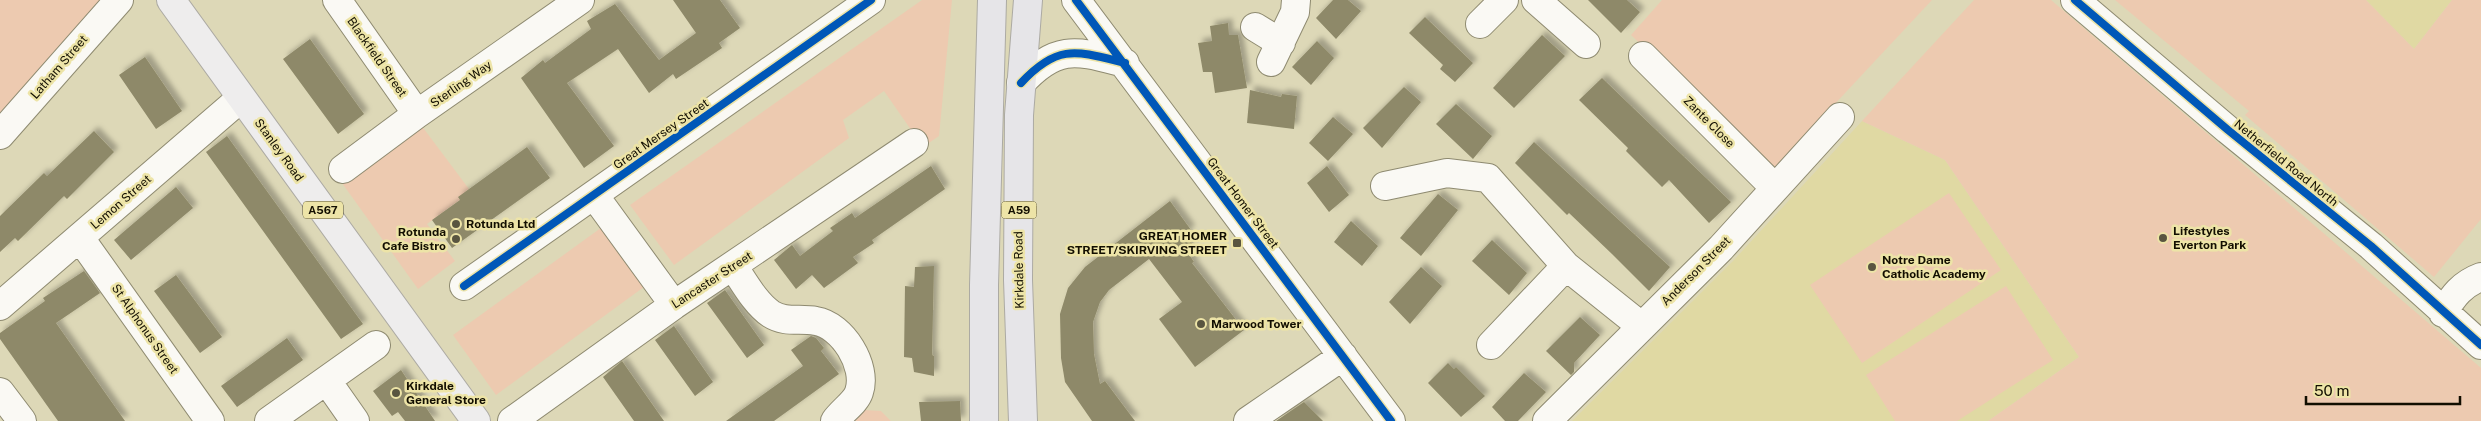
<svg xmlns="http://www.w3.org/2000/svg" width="2481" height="421" viewBox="0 0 2481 421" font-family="'Public Sans',sans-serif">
	<defs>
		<filter id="shadow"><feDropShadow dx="4.5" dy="-4.5" stdDeviation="2.5" flood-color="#0004"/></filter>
	</defs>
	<rect width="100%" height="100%" fill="#ddd8b7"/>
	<path fill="#e0d9a3" d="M2366 0H2452L2414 49Z
		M1862 121 1945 160 2079 357 1988 421H1572L1733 261Z"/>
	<path fill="#edcab0" d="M0 0H101L0 116Z
		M922 0H952L939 136 923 147 884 91 843 120 849 138 674 265 630 205Z
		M1662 0H1932L1773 170 1631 35Z
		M1974 0H2051L2481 368V421H1988L2079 357 1945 160 1862 121Z
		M2115 0H2366L2414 49 2452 0H2481V219L2434 277 2245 115 2249 111Z
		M421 125 469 189 460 200 427 224 455 261 418 289 342 183Z
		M1949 193 2001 270 1862 363 1810 285Z
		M605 225 648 284 496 395 453 335Z
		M2006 286 2053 360 1957 421H1895L1866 375Z
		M864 410 881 411 891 421H855Z"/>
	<path fill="#8e8969" filter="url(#shadow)" d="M673 0H720L740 28 719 43 722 48 676 79 673 74 649 93 618 49 567 83 614 146 584 168 521 78 543 60 545 63 591 29 587 21 615 4 659 60 696 33Z
		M1333 0H1348L1361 11 1336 39 1316 18Z
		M1588 0H1627L1640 12 1621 33Z
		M1425 17 1473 63 1455 82 1440 69 1443 65 1409 33Z
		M1228 23 1229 35H1238L1247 88 1215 93 1212 72H1203L1198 43 1212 41 1210 26Z
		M1542 35 1565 56 1514 108 1493 88Z
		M310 39 364 114 338 134 283 59Z
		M1317 41 1334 58 1311 85 1292 67Z
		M145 57 182 111 156 129 119 75Z
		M1602 78 1731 202 1709 223 1669 180 1662 187 1626 151 1628 148 1579 100Z
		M1404 87 1421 102 1382 148 1363 128Z
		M1250 90 1281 97 1282 94 1297 96 1294 129 1247 123Z
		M1456 104 1492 136 1473 159 1436 124Z
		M1333 117 1353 134 1328 161 1309 143Z
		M94 131 114 152 67 199 64 196 18 241 15 238 0 252V216L44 173 47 176Z
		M227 136 363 324 341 339 206 152Z
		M1534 142 1670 267 1649 291 1612 254 1569 213 1567 215 1515 163Z
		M527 147 550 178 452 248 432 220 460 200 458 197Z
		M931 166 945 189 872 240 874 243 853 257 858 263 824 288 812 275 796 289 774 260 792 245 800 256 833 231 830 228 852 213 855 218Z
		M1327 166 1349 195 1329 212 1307 183Z
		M176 187 193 208 131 260 114 240Z
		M1438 194 1458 210 1421 256 1400 238Z
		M1170 201 1191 230 1185 233 1193 245 1186 250 1194 262 1192 263 1244 330 1195 367 1159 319 1182 302 1149 259 1109 290 1100 302 1093 322 1094 354 1100 384 1105 381 1135 421H1092L1065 382 1061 358 1060 314 1068 288 1085 267Z
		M1351 221 1378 246 1362 266 1334 242Z
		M1492 240 1527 273 1509 295 1472 261Z
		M934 266 932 355 934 356V376L914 372 912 358 904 357 905 286 914 287 915 267Z
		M1421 267 1442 286 1410 324 1389 302Z
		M84 271 100 293 56 323 125 421H58L0 339V333L45 301 43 298Z
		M176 275 222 337 200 353 154 291Z
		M725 290 764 345 747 358 707 303Z
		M1580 317 1600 335 1574 363V372L1571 375 1546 351Z
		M674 326 713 382 695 396 655 340Z
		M811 336 816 338 824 348 821 351 839 374 774 421H726L803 366 791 350Z
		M287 338 303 360 237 407 221 386Z
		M622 361 664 421H634L603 377Z
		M1448 363 1454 369 1456 367 1485 396 1461 417 1428 383Z
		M401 370 435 421H405L398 412 392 416 373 391Z
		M1524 373 1546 392 1518 421H1505L1492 407Z
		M960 401 961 421H921L919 402Z
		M1304 402 1323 421H1276Z"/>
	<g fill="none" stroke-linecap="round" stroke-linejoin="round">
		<g stroke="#8e8a70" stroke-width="30">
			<path id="minor" d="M337 0 417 114
				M1076 0 1391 421
				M1536 0 1586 44
				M2075 0 2228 130 2371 246 2481 345
				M1480 24 1504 0
				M1255 27 1281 43
				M1643 56 1775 188
				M1271 62 1295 12 1296 0
				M1021 83C1058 43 1077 51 1125 63
				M0 135 119 0
				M343 169 417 114 580 0
				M1385 186 1447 173 1488 178 1566 266 1641 326
				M594 195 674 305
				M80 238 210 421
				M733 266C744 282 755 303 771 314 785 323 800 318 816 321 842 325 868 366 859 392 856 402 842 411 835 421
				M464 286 871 0
				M0 306 241 98
				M2443 313C2453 296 2462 284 2481 277
				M1491 345 1566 266
				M327 381 355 421
				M0 392 22 421
				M269 421 376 345
				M512 421 674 305 914 143
				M1248 421 1343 356
				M1547 421 1721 248 1840 117"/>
		</g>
		<g stroke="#acaaa3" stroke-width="30">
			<path id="major" d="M171 0 476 421"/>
		</g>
		<g stroke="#acaaa3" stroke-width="30">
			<path id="highway" d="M984 421V285L992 0
				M1023 421 1018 280 1019 115 1028 0"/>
		</g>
		<use href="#minor" stroke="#faf9f4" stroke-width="28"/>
		<use href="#major" stroke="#eeeded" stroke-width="28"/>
		<use href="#highway" stroke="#e6e5e8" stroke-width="28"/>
		<g stroke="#ede4a7" stroke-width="11">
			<path id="cycleway" d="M1076 0 1391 421
				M2075 0 2228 130 2371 246 2481 345
				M1021 83C1058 43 1077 51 1125 63
				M464 286 871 0"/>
		</g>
		<use href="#cycleway" stroke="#0057b8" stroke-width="8"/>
	</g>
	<g fill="#595540" stroke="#ede4a7" stroke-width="2">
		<circle cx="456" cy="224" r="5"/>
		<circle cx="2163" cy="238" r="5"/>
		<circle cx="456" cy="239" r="5"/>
		<rect x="1232" y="238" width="10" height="10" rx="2.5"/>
		<circle cx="1872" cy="267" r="5"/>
		<circle cx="1201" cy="324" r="5"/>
		<circle cx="396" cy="393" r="5"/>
	</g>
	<g text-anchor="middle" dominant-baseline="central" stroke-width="5" stroke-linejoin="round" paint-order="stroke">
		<g fill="#ede4a7" stroke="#544e32" stroke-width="1">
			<rect x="303" y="201.5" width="40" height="17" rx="4"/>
			<rect x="1001.5" y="201.5" width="35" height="17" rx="4"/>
		</g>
		<g font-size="11" font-weight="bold" fill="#120e00">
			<text x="323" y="210">A567</text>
			<text x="1019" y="210">A59</text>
		</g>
		<g font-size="12" fill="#120e00" stroke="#ede4a7">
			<text transform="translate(377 57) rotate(55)">Blackfield Street</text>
			<text transform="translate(59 67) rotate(-49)">Latham Street</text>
			<text transform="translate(461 84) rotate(-35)">Sterling Way</text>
			<text transform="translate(1709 122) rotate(45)">Zante Close</text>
			<text transform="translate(661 134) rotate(-35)">Great Mersey Street</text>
			<text transform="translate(279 150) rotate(54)">Stanley Road</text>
			<text transform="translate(2286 163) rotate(39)">Netherfield Road North</text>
			<text transform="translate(121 202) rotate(-41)">Lemon Street</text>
			<text transform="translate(1243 203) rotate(53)">Great Homer Street</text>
			<text transform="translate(1019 270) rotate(-91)">Kirkdale Road</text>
			<text transform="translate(1696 271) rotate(-45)">Anderson Street</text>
			<text transform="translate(712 280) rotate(-33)">Lancaster Street</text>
			<text transform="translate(145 329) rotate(55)">St Alphonus Street</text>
		</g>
		<g font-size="12" font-weight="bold" fill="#120e00" stroke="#ede4a7" text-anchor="start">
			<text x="466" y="224">Rotunda Ltd</text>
			<text x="2173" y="231">Lifestyles<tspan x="2173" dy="14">Everton Park</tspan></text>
			<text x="446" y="232" text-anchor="end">Rotunda<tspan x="446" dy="14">Cafe Bistro</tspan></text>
			<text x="1227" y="236" text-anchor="end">GREAT HOMER<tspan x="1227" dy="14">STREET/SKIRVING STREET</tspan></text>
			<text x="1882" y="260">Notre Dame<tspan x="1882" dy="14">Catholic Academy</tspan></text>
			<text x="1211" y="324">Marwood Tower</text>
			<text x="406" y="386">Kirkdale<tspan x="406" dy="14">General Store</tspan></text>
		</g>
	</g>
	<path d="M2306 396v8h154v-8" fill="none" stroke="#120e00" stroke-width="2.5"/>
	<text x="2314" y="396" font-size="15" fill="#120e00" stroke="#ede4a7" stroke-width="4" paint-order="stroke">50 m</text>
</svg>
